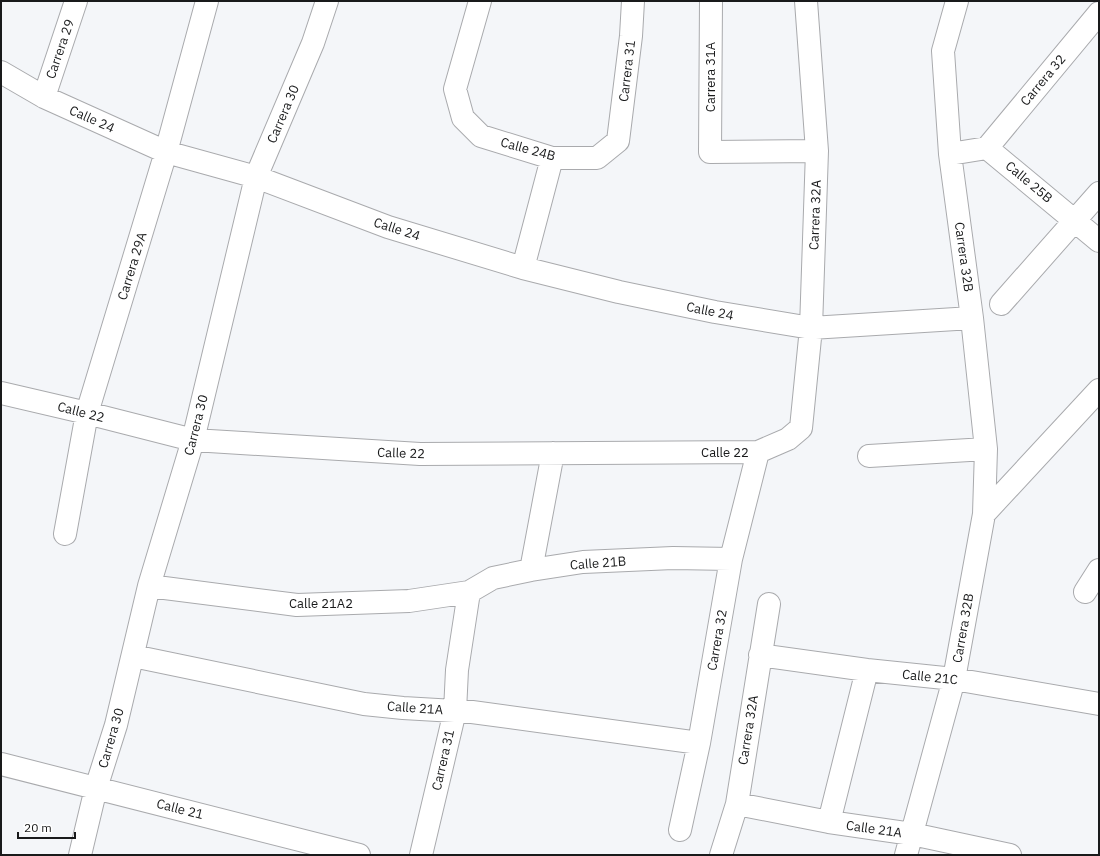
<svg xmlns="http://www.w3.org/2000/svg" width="1100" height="856" viewBox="0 0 1100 856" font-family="'IBM Plex Sans',sans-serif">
	<rect width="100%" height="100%" fill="#f4f6f9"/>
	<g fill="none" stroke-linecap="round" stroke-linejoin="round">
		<g stroke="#a9aaad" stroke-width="24">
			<path id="street" d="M480 1 455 89 463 118 481 136 552 158H597L618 141 631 36 633 1
				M711 1 710 152 817 151
				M1 72 44 97 166 152 256 177 388 227 523 268 619 292 715 312 811 328 972 318
				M44 97 76 1
				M987 148 1099 13
				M950 154 987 148 1099 241
				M523 268 552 158
				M1001 304 1099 193
				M1 393 87 413 193 440 420 454 758 452 788 439 801 428 811 328 817 151 806 1
				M869 456 986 449
				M984 514 1099 390
				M65 534 87 413 166 152 207 1
				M531 570 553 453
				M149 586 297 605 409 601 469 592 493 578 531 570 583 562 673 558 731 559
				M1085 592 1099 570
				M760 655 867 670 954 679 1099 704
				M133 656 364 704 403 708 472 712 699 743
				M1 764 359 855
				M737 804 829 822 912 834 1010 855
				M829 822 867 670
				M680 830 699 743 731 559 758 452
				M80 855 96 788 116 725 149 586 193 440 256 177 313 43 327 1
				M421 855 455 711 457 670 469 592
				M721 855 737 804 769 604
				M906 855 954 679 984 514 986 449 972 318 950 154 943 51 957 1"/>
		</g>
		<use href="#street" stroke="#fff" stroke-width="22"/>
	</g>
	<g text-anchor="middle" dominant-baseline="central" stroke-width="3" stroke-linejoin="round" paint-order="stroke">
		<g font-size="13" fill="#191a1b" stroke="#fff">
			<text transform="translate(60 49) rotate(-71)">Carrera 29</text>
			<text transform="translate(627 71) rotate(-83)">Carrera 31</text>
			<text transform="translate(710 77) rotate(-90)">Carrera 31A</text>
			<text transform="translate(1043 80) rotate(-50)">Carrera 32</text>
			<text transform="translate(283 114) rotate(-67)">Carrera 30</text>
			<text transform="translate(92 119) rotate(24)">Calle 24</text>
			<text transform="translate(528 149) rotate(15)">Calle 24B</text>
			<text transform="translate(1029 182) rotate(40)">Calle 25B</text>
			<text transform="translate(815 215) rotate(-88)">Carrera 32A</text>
			<text transform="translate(397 229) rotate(18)">Calle 24</text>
			<text transform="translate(964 257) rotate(82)">Carrera 32B</text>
			<text transform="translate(132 266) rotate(-73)">Carrera 29A</text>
			<text transform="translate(710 311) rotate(11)">Calle 24</text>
			<text transform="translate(81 412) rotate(14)">Calle 22</text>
			<text transform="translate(196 425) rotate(-76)">Carrera 30</text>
			<text x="725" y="452">Calle 22</text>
			<text transform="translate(401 453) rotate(2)">Calle 22</text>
			<text transform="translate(598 563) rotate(-4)">Calle 21B</text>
			<text x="321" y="603">Calle 21A2</text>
			<text transform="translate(963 628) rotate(-80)">Carrera 32B</text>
			<text transform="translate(717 640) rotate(-80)">Carrera 32</text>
			<text transform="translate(930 677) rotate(6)">Calle 21C</text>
			<text transform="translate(415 708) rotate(4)">Calle 21A</text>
			<text transform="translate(748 730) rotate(-81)">Carrera 32A</text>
			<text transform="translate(111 738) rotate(-74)">Carrera 30</text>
			<text transform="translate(443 760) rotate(-77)">Carrera 31</text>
			<text transform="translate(180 809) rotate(14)">Calle 21</text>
			<text transform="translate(874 829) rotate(8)">Calle 21A</text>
		</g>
	</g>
	<rect width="1100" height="856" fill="none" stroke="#191a1b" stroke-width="4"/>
	<path d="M18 832v6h57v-6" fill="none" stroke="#191a1b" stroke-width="2"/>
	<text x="24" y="832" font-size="12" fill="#191a1b" stroke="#ffffff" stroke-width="3" paint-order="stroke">20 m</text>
</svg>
